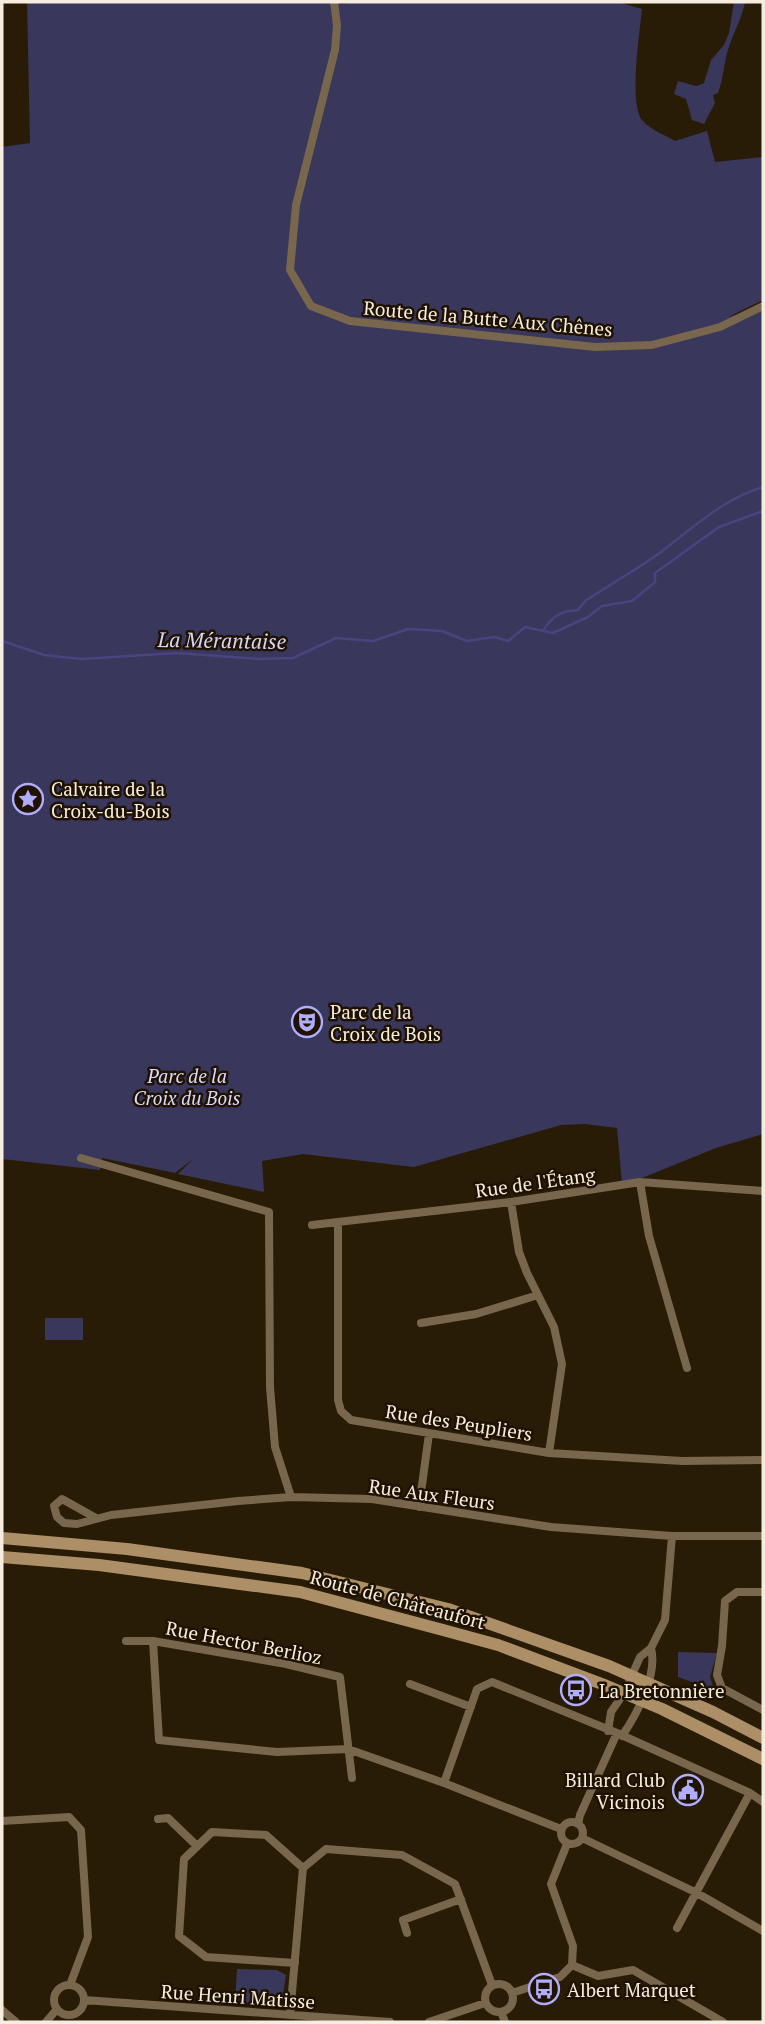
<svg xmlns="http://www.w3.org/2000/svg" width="765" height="2024" viewBox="0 0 765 2024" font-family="'PT Serif',serif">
	<rect width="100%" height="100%" fill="#291c06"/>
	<path fill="#39375b" d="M27 2H340L341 4 360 2H618L642 9C640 30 628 108 643 121 651 130 665 135 675 141L707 131 715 162 763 157V300L728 317 763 307V1134L716 1148 642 1178 622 1183 617 1128 585 1124 561 1125 414 1167 303 1154 262 1161 264 1192 178 1174 193 1159 175 1173 102 1158 100 1170 2 1159V147L30 143Z
		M734 2H745C742 18 735 29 730 44 724 59 724 77 718 93L713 95 715 103 704 124 692 120 686 99 674 94 678 81 696 86 704 83 711 60 724 45 729 33Z
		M45 1318H83V1340H45Z
		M678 1652 717 1653 710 1677 714 1690 678 1677Z
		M237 1969 277 1970 286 1975 283 1995 268 2003 235 2002Z"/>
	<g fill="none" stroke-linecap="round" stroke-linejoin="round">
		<path stroke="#494480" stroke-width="2.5" d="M543 631 553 633 588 617 602 606 632 601 655 582V573L719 527 763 511
			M2 641 44 655 81 659 177 653 258 659 293 658 336 638 373 641 408 629 442 631 467 641 494 637 508 641 525 627 543 631C552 616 561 611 578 610L585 601C608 586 632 572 654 557 690 531 720 500 763 487"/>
		<path stroke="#78664d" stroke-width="8" d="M334 2 337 25 335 50 296 205 290 270 311 306 350 321 595 347 652 345 720 327 763 306
			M81 1158 269 1212 270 1387 275 1447 291 1497
			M640 1182 649 1236 687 1368
			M511 1202 519 1252 527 1273 554 1327 562 1364 549 1453
			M338 1222V1400L341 1411 351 1420 549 1453 682 1461 763 1460
			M312 1225 511 1202 640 1182 763 1191
			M421 1323 476 1314 538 1295
			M419 1507 429 1434
			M96 1518 62 1499 54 1506 57 1517 64 1523 77 1524 111 1515 238 1501 291 1497 372 1499 551 1527 672 1536H763
			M763 1592H737L725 1601 722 1646 717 1675 722 1688 763 1710
			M126 1641H153
			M410 1684 471 1707
			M608 1731 611 1712 624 1693 640 1657 651 1648 665 1620 672 1536
			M622 1736C637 1714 658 1675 651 1648
			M352 1778 340 1677 286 1664 153 1641 159 1740 277 1752 348 1749 444 1783 561 1829
			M444 1783 477 1689 492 1682 617 1733 750 1793 763 1802
			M158 1819 168 1818 197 1846
			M2 1821 69 1817 81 1830 88 1937 70 1985
			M561 1833a11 11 0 1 1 22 0a11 11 0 1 1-22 0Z
			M578 1824 580 1815 617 1733
			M582 1838 697 1893 763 1931
			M677 1928 750 1793
			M407 1933 403 1920 461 1899
			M295 1963 206 1957 179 1936 184 1859 212 1832 266 1835 303 1868
			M572 1965 598 1976 633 1970 723 2022
			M485 1998a14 14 0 1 1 28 0a14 14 0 1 1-28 0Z
			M54 2000a15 15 0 1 1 30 0a15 15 0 1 1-30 0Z
			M512 1993 560 1977 572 1965 573 1946 551 1884 567 1844
			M84 2000 390 2022
			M2 2010 16 2022
			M501 2012 505 2022
			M290 2015 303 1868 326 1849 402 1855 455 1884 492 1985
			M46 2022 57 2009
			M429 2022 485 2003"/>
		<path stroke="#ac8f66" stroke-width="12" d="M2 1538 127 1549 302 1573 448 1609 609 1666 713 1712 763 1738
			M2 1557 99 1565 300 1592 443 1630 498 1645 602 1684 662 1709 763 1759"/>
	</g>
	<defs>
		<g id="sight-ring" transform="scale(1.575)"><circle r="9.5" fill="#1f1200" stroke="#b0aefa" stroke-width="1.5"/><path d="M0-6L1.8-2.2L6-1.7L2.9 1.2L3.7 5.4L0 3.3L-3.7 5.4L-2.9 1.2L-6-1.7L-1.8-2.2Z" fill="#b0aefa"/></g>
		<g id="theatre-ring" transform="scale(1.575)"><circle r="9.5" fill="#1f1200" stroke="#b0aefa" stroke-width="1.5"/><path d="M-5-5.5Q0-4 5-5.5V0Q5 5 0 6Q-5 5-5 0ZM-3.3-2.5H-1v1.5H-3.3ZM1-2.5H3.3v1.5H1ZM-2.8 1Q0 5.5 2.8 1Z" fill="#b0aefa"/></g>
		<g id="bus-ring" transform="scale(1.575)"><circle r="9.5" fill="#1f1200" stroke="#b0aefa" stroke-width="1.5"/><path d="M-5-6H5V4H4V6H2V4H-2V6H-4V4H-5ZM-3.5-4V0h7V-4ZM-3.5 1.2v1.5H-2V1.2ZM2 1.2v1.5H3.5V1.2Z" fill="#b0aefa"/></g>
		<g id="civic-ring" transform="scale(1.575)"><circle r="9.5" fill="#1f1200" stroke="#b0aefa" stroke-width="1.5"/><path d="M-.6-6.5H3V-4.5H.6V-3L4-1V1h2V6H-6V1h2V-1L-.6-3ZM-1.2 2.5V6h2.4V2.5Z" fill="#b0aefa"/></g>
	</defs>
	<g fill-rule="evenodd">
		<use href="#sight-ring" x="28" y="799"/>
		<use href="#theatre-ring" x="307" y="1022"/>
		<use href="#bus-ring" x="576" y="1690"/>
		<use href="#civic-ring" x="688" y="1790"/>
		<use href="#bus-ring" x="544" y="1989"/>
	</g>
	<g text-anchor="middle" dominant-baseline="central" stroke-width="5" stroke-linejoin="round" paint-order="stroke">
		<g font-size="19" fill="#f6ede0" stroke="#1f1200">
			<text transform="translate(488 318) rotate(5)">Route de la Butte Aux Chênes</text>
			<text transform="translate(535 1182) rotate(-8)">Rue de l'Étang</text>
			<text transform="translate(459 1422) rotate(9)">Rue des Peupliers</text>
			<text transform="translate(432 1494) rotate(8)">Rue Aux Fleurs</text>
			<text transform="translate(398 1599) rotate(15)">Route de Châteaufort</text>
			<text transform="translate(244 1642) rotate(11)">Rue Hector Berlioz</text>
			<text transform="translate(238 1996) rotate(4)">Rue Henri Matisse</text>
		</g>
		<g font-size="19" fill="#f6ede0" stroke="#1f1200" text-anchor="start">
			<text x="51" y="788">Calvaire de la<tspan x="51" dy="22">Croix-du-Bois</tspan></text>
			<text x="330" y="1011">Parc de la<tspan x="330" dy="22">Croix de Bois</tspan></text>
			<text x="599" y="1690">La Bretonnière</text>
			<text x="665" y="1779" text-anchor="end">Billard Club<tspan x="665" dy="22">Vicinois</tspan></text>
			<text x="567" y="1989">Albert Marquet</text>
		</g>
		<g font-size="19" font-style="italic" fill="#d9daff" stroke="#1f1200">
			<text x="187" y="1075">Parc de la<tspan x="187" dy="22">Croix du Bois</tspan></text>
		</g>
		<g font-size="21" font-style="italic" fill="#d4d5fa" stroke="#1f1200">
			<text transform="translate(222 640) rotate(1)">La Mérantaise</text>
		</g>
	</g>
	<rect width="765" height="2024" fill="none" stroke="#f6ede0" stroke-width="7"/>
</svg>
